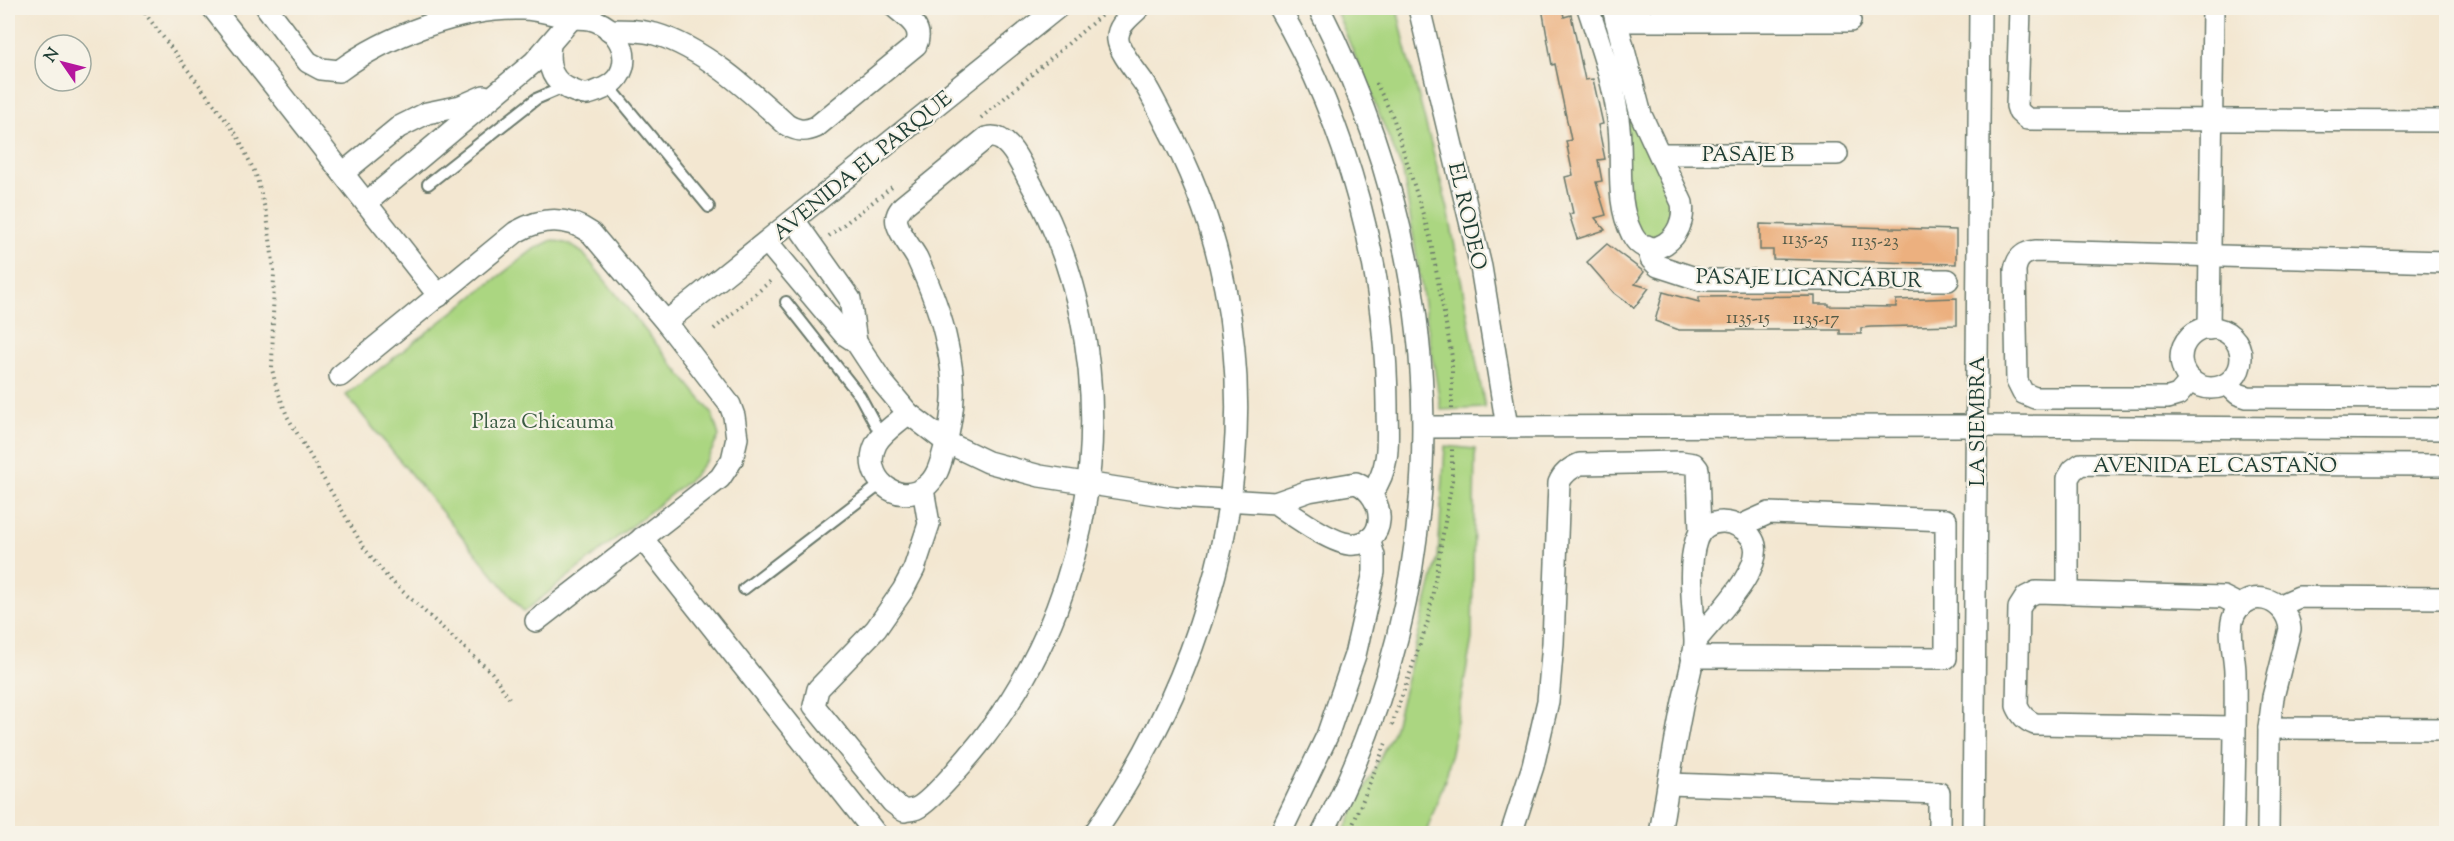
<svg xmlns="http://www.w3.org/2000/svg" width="2454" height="841" viewBox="0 0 2454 841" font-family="'Sorts Mill Goudy',serif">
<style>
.green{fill:#abd681;stroke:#658a5a;stroke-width:1.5}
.building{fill:#ecb07f}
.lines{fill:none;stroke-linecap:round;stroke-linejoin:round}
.service-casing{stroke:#69786b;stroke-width:14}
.minor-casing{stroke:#69786b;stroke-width:24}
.path{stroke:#69786b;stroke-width:4;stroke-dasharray:1.5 4.5;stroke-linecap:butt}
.service{stroke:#fff;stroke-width:10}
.minor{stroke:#fff;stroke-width:21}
.labels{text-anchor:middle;stroke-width:4.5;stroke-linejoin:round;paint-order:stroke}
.number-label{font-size:18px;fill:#525a47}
.street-label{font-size:21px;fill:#1f3d34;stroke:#f7f3e8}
.park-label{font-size:21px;fill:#3b5c43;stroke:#f7f3e8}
</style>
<rect width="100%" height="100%" fill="#f7f3e8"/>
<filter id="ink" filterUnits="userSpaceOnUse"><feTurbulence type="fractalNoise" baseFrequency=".0167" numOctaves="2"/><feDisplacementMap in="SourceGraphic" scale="12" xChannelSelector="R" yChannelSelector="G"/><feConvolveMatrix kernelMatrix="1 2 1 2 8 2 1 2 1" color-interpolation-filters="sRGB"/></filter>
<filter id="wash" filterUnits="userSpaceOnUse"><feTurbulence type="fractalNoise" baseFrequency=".008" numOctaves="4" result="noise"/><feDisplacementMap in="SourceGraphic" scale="24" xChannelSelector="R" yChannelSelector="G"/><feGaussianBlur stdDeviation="1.35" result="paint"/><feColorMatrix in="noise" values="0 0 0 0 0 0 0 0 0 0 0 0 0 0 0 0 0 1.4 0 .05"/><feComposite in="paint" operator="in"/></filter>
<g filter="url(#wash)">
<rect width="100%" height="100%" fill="#f3e7d1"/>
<g class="green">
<polygon points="1335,8 1397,8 1405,44 1448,209 1485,408 1441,410 1403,172"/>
<polygon points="1592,8 1608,8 1678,217 1659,242 1636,234"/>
<polygon points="552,240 569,244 583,253 712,413 719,436 708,458 694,476 524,612 346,395 534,249"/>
<polygon points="1445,446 1475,449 1472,639 1447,774 1426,833 1343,833 1394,730 1438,557"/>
</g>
<g id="blocks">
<g class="building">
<polygon points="1542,8 1562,8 1564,17 1571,15 1585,80 1593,79 1603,124 1598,125 1605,159 1598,160 1602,181 1596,182 1606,215 1595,218 1605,230 1577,239 1569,214 1573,213 1565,177 1573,175 1566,141 1571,140 1555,64 1552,65"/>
<polygon points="1760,224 1956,230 1956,264 1773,259 1773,250 1760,250"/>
<polygon points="1607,244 1644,272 1635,284 1649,288 1634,308 1614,293 1587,262"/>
<polygon points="1663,292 1699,302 1699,297 1815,296 1815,304 1829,304 1829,306 1896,307 1896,300 1957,298 1957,325 1871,327 1861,328 1861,334 1840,334 1840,330 1679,330 1655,321"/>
</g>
</g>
</g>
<g filter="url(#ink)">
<use href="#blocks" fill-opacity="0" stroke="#69786b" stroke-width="1.5"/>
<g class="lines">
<defs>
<g id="service">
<polyline points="609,86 709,207"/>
<polyline points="428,184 536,99 564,87"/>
<polyline points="786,302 860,396 882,437"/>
<polyline points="744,589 881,484"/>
</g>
<g id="minor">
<polyline points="213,8 439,296"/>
<path d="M267,8L308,62L321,69L339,71C386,36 462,7 522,9C539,9 554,15 571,18C582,19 591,17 602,24C630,40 633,78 600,90C596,91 591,94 587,94C583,95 577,92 574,91C551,83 547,66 550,44"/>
<path d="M1279,8C1348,126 1386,268 1387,405C1387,439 1392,464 1372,493"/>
<path d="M1319,8C1453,273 1461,567 1322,834"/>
<polyline points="1419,8 1481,267 1507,427"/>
<path d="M1588,8C1601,47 1615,85 1619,127C1623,162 1615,202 1632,234C1648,266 1688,238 1682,203L1641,115L1613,8"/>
<polyline points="2020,8 2017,106 2019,112 2027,119 2446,121"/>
<polyline points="1616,21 1850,21"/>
<path d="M609,30C625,30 640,30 655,34C704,48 751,92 787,125C797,131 805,132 816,127L916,45C924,28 908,18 896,8"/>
<polyline points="1660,154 1837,154"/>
<polyline points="343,173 399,127 427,113 461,106 484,96"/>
<polyline points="366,203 534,62 572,18 576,8"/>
<polyline points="794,220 850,299 856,342"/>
<path d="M767,242L844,334L856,342L883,383L908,413L946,442L988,462L1040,476L1175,497L1275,503L1309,491L1356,483C1388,497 1388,547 1349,544C1330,542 1292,515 1275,503"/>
<polyline points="1647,246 1651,259 1658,266 1701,280 1948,280"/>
<polyline points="666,322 1057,8"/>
<circle cx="2211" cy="358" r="30"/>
<polyline points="2209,329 2213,8"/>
<path d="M340,376L516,232C542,217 567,216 591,233L666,322L730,405L734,416L737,438L732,460L720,478L536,621"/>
<path d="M2191,380L2178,395L2168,398H2035L2023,393L2017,381L2015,270C2017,258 2024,252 2036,251L2446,262"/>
<polyline points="2227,384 2238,394 2247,397 2446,398"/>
<path d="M908,413C899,422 882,432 876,444C860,476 897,508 925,487C938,478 941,461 945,447C955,408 956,384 947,344C941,314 930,286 917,258C911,247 900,235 897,223C895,216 899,211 903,206L986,138C1007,131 1020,163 1028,178C1129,355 1107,580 983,739C971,754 932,801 917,808C913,810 908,810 904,811L892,802L814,706L818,689L876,629L903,590L914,569L929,524L923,489"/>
<polyline points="1424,427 1977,426 2446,429"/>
<polyline points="642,538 876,834"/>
<polyline points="2068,593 2068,478 2073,470 2081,464 2446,465"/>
<polyline points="2279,606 2299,597 2446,598"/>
<polyline points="1692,657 1946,658 1946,520 1769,513 1740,526"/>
<path d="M2234,727L2035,724C2025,720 2021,715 2017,706L2019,608L2026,597L2036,592L2223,597L2241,606"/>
<polyline points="2269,728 2446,729"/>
<polyline points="1669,784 1939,793 1939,834"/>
<path d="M1094,834C1204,675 1263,481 1225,288C1214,231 1193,174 1165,122C1159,110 1153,98 1146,86C1139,75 1119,52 1118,40C1116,26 1131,16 1139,8"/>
<polyline points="1280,834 1327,736 1355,655 1374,572 1374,556 1369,539"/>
<path d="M1511,834L1533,766L1548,701L1553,643L1559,483C1563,473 1570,468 1580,464L1681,462L1694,464L1698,469L1700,532"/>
<path d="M1660,834C1667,793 1673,752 1681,712C1684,692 1695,660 1695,641C1694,613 1687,567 1696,541C1705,514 1741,518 1753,540C1768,567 1711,620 1695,642"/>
<polyline points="1973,834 1980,8"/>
<path d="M2233,834C2234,780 2236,726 2235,673C2235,658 2228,632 2233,618C2244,586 2287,596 2290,629L2273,697L2269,728L2268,834"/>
</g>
</defs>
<use href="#service" class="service-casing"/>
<use href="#minor" class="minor-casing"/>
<g class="path">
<polyline points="141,8 237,135 256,175 267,216 274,270 272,369 276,386 287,416 364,548 388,578 492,673 509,698"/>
<polyline points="1376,83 1393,117 1430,237 1452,357 1452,409"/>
<polyline points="981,118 1105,12"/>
<polyline points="829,236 892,187"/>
<polyline points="714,329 773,279"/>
<polyline points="1392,725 1428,621 1452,481 1452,446"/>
<polyline points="1349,834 1386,743"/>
</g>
<use href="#service" class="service"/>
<use href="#minor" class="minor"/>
</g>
</g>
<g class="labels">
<g class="number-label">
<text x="1805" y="244">1135-25</text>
<text x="1875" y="246">1135-23</text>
<text x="1748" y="323">1135-15</text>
<text x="1816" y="324">1135-17</text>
</g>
<g class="street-label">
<text x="1748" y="161">PASAJE B</text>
<text transform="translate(862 165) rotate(-39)" y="7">AVENIDA EL PARQUE</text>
<text transform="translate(1468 216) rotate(77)" y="7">EL RODEO</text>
<text transform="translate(1809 278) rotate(1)" y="7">PASAJE LICANCÁBUR</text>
<text transform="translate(1977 421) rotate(-90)" y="7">LA SIEMBRA</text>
<text x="2215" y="472">AVENIDA EL CASTAÑO</text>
</g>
<g class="park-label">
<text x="543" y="428">Plaza Chicauma</text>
</g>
</g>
<rect width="2454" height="841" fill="none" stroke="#f7f3e8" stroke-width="30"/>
<g transform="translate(63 63) rotate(305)"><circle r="28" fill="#f7f3e8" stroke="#a1aaa0" stroke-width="1.5"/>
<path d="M0-4.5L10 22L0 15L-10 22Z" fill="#b5179e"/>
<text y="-9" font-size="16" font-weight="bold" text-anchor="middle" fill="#1f3d34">N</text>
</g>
</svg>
